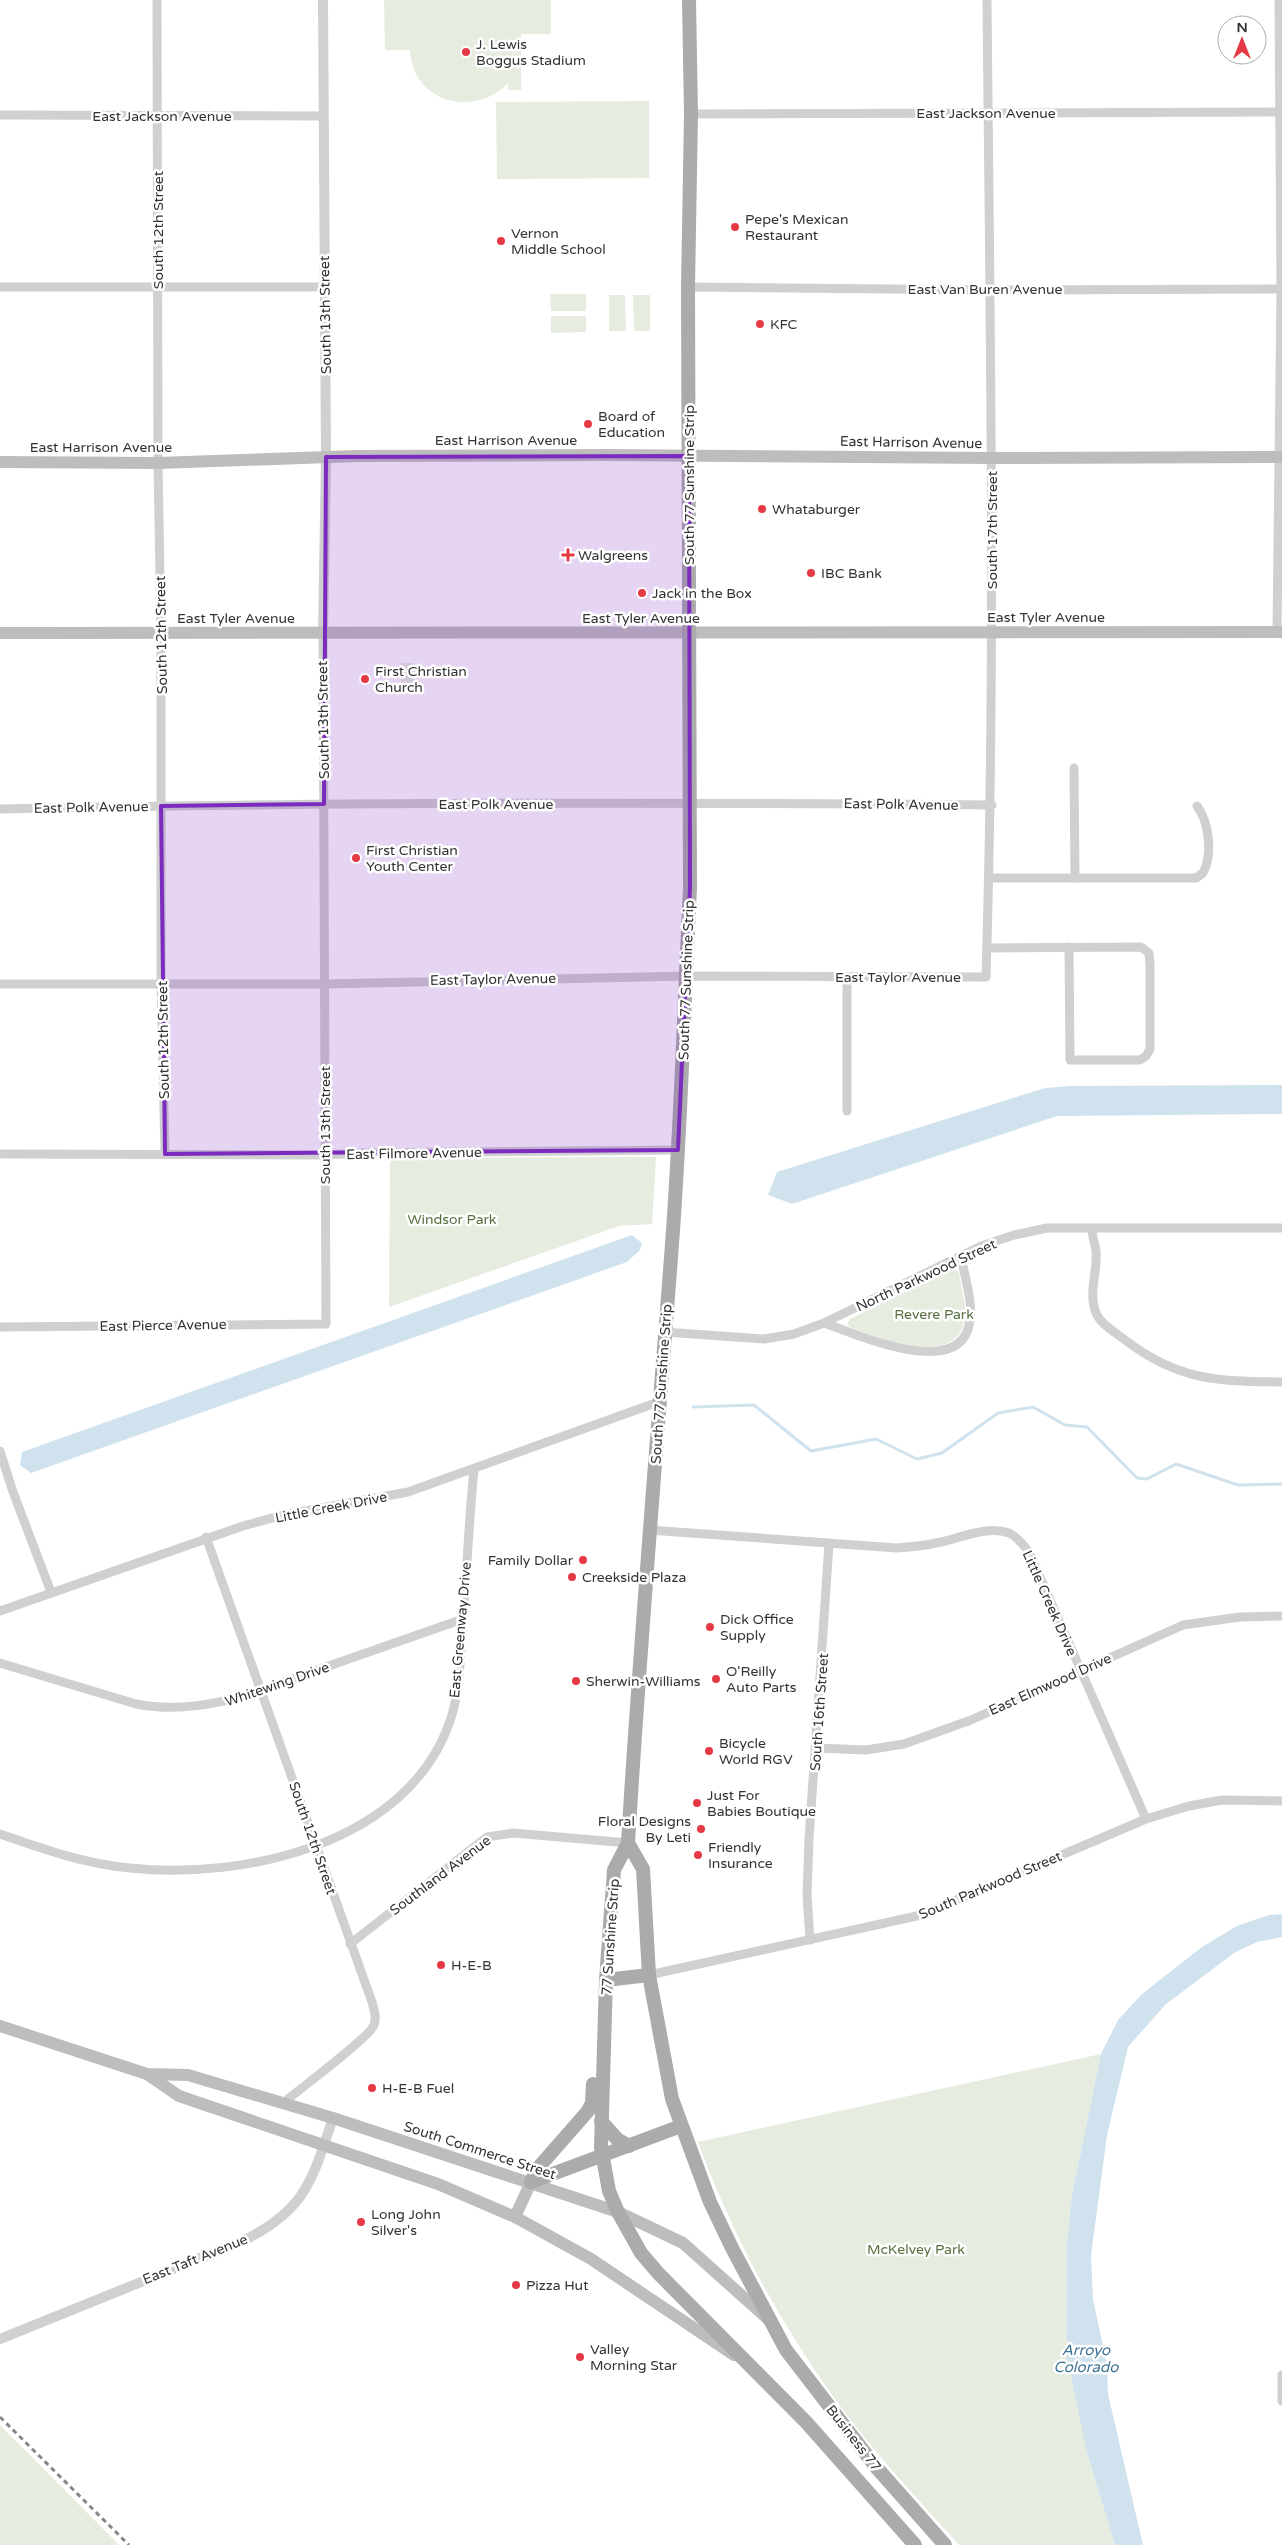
<svg xmlns="http://www.w3.org/2000/svg" width="1282" height="2545" viewBox="0 0 1282 2545" font-family="'Varela Round',sans-serif">
<style>
.green{fill:#e6ecdf}
.water{fill:#cfe2ee}
.lines{fill:none;stroke-linecap:round;stroke-linejoin:round}
.stream{stroke:#cfe2ee;stroke-width:3}
.minor{stroke:#d0d0d0;stroke-width:9}
.tertiary{stroke:#d0d0d0;stroke-width:10}
.secondary{stroke:#bdbdbd;stroke-width:12}
.primary{stroke:#ababab;stroke-width:14}
.rail{stroke:#888;stroke-width:3;stroke-dasharray:5 4;stroke-linecap:butt}
.marked{fill:#7b2cbf;fill-opacity:0.2;stroke:#7b2cbf;stroke-width:4;stroke-linejoin:round}
.poi-dot{fill:#e63946;stroke:#fff;stroke-width:2}
.labels{text-anchor:middle;stroke-width:5;stroke-linejoin:round;paint-order:stroke}
.poi-label{font-size:14px;fill:#333;stroke:#fff;text-anchor:start}
.street-label{font-size:14px;fill:#333;stroke:#fff}
.park-label{font-size:14px;fill:#56703f;stroke:#fff}
.water-label{font-size:15px;font-style:italic;fill:#3f7597;stroke:#fff}
</style>
<rect width="100%" height="100%" fill="#fff"/>
<g class="green">
<path d="M384,0H551V34H521V90H508V83C474,119 412,102 410,50H385Z"/>
<polygon points="649,101 649,178 497,179 496,102"/>
<polygon points="550,294 586,294 586,311 551,311"/>
<polygon points="609,295 625,295 626,331 609,331"/>
<polygon points="633,295 650,295 650,331 634,331"/>
<polygon points="551,316 586,316 586,332 551,333"/>
<polygon points="401,663 414,663 415,686 401,686"/>
<polygon points="656,1157 652,1224 619,1226 389,1307 390,1158"/>
<path d="M950,1269H955L959,1273C961,1289 968,1308 964,1323C952,1368 878,1337 852,1328L847,1324L850,1319Z"/>
<path d="M1101,2054L1072,2195L1067,2244V2322L1087,2453L1115,2545H959C919,2500 876,2455 840,2406C781,2325 733,2237 698,2142Z"/>
<polygon points="0,2425 119,2545 0,2545"/>
</g>
<g class="water">
<polygon points="1282,1085 1282,1114 1057,1116 792,1204 768,1195 777,1172 1045,1088 1071,1086"/>
<polygon points="632,1235 642,1243 640,1250 627,1262 31,1473 20,1465 22,1452"/>
<polygon points="1282,1914 1282,1937 1257,1942 1234,1953 1166,2004 1128,2047 1107,2135 1091,2255 1093,2299 1107,2365 1108,2394 1143,2545 1115,2545 1087,2453 1067,2357 1067,2244 1072,2195 1101,2054 1118,2020 1142,1994 1202,1947 1237,1926 1269,1915"/>
</g>
<g class="lines">
<polyline class="stream" points="693,1407 754,1405 811,1451 876,1439 917,1459 942,1453 998,1413 1033,1407 1065,1425 1087,1427 1137,1478 1147,1479 1176,1464 1238,1485 1282,1484"/>
<g class="minor">
<polyline points="157,0 158,463 161,634 161,984 165,1154"/>
<polyline points="691,114 1282,112"/>
<polyline points="0,115 323,116"/>
<polyline points="0,287 324,287"/>
<polyline points="688,287 990,290 1282,289"/>
<polyline points="1277,632 1281,289 1279,0"/>
<polyline points="1074,768 1075,878"/>
<path d="M0,809C330,802 661,802 992,805"/>
<path d="M989,878H1196L1203,873C1213,854 1209,822 1197,806"/>
<polyline points="987,948 1141,947 1149,953 1150,965 1150,1049 1146,1056 1140,1060 1070,1060 1069,947"/>
<path d="M0,984H325L687,976L986,977C996,651 990,326 987,0"/>
<polyline points="847,1111 847,977"/>
<polyline points="0,1154 325,1155 361,1153 678,1150"/>
<path d="M1092,1229C1092,1237 1095,1243 1096,1251C1098,1272 1087,1295 1097,1315C1102,1325 1116,1333 1125,1340C1179,1381 1217,1381 1282,1382"/>
<path d="M824,1323C856,1334 963,1383 970,1320C973,1300 964,1276 961,1256"/>
<polyline points="0,1327 326,1324 323,633"/>
<polyline points="664,1332 764,1339 794,1334 824,1323 981,1246 1014,1235 1047,1228 1282,1228"/>
<polyline points="0,1451 13,1492 51,1592"/>
<path d="M649,1530L897,1548C910,1547 923,1546 936,1543C959,1539 986,1525 1009,1533C1018,1537 1023,1545 1029,1552L1146,1819"/>
<path d="M206,1537L372,2002C374,2010 377,2017 374,2025C369,2038 298,2090 282,2104"/>
<polyline points="0,1611 243,1526 283,1515 408,1492 661,1401"/>
<path d="M0,1663L136,1704C203,1717 261,1690 323,1668C370,1652 416,1635 463,1619"/>
<polyline points="817,1748 866,1750 904,1744 971,1720 1183,1625 1240,1617 1282,1616"/>
<path d="M0,1834C43,1849 85,1864 130,1868C244,1880 408,1844 450,1721C461,1689 460,1652 463,1619C467,1569 469,1519 474,1469"/>
<polyline points="810,1940 807,1895 809,1839 829,1544"/>
<polyline points="350,1944 487,1837 513,1833 628,1843"/>
<polyline points="649,1975 921,1915 1146,1819 1189,1806 1222,1800 1282,1801"/>
<polyline points="1282,2375 1282,2401"/>
</g>
<g class="tertiary">
<polyline points="323,633 326,457 323,0"/>
<path d="M0,2339L245,2240C307,2208 312,2180 333,2118"/>
</g>
<g class="secondary">
<polyline points="0,462 158,463 357,456 605,455 992,458 1282,457"/>
<polyline points="0,633 1282,632"/>
<polyline points="0,2026 147,2074 188,2075 333,2118 618,2212 683,2243 769,2320"/>
<polyline points="147,2074 179,2096 438,2184 515,2217 591,2259 734,2355"/>
<polyline points="515,2217 531,2182"/>
</g>
<g class="primary">
<path d="M689,0L691,114L688,287L690,888C684,1006 681,1125 672,1244C657,1443 640,1643 628,1843L614,1870L606,1980L601,2147L609,2191L618,2212L641,2253L658,2273L806,2422L915,2545"/>
<polyline points="628,1843 643,1869 649,1975 672,2099 710,2202 732,2248 786,2350 876,2467 945,2545"/>
<polyline points="606,1980 649,1975"/>
<polyline points="601,2121 617,2139 629,2146"/>
<polyline points="531,2182 538,2168 588,2111 592,2103 593,2084"/>
<polyline points="531,2182 681,2126"/>
</g>
<polyline class="rail" points="0,2417 129,2545"/>
</g>
<path class="marked" d="M689,456L690,888L678,1150L165,1154L161,806L324,804L326,457Z"/>
<g class="poi-dot">
<circle cx="466" cy="52" r="5"/>
<circle cx="735" cy="227" r="5"/>
<circle cx="501" cy="241" r="5"/>
<circle cx="760" cy="324" r="5"/>
<circle cx="588" cy="424" r="5"/>
<circle cx="762" cy="509" r="5"/>
<path d="M565.5 547.5h5v5h5v5h-5v5h-5v-5h-5v-5h5z"/>
<circle cx="811" cy="573" r="5"/>
<circle cx="642" cy="593" r="5"/>
<circle cx="365" cy="679" r="5"/>
<circle cx="356" cy="858" r="5"/>
<circle cx="583" cy="1560" r="5"/>
<circle cx="572" cy="1577" r="5"/>
<circle cx="710" cy="1627" r="5"/>
<circle cx="716" cy="1679" r="5"/>
<circle cx="576" cy="1681" r="5"/>
<circle cx="709" cy="1751" r="5"/>
<circle cx="697" cy="1803" r="5"/>
<circle cx="701" cy="1829" r="5"/>
<circle cx="698" cy="1855" r="5"/>
<circle cx="441" cy="1965" r="5"/>
<circle cx="372" cy="2088" r="5"/>
<circle cx="361" cy="2222" r="5"/>
<circle cx="516" cy="2285" r="5"/>
<circle cx="580" cy="2357" r="5"/>
</g>
<g class="labels">
<g class="poi-label">
<text x="476" y="49">J. Lewis<tspan x="476" dy="16">Boggus Stadium</tspan></text>
<text x="745" y="224">Pepe's Mexican<tspan x="745" dy="16">Restaurant</tspan></text>
<text x="511" y="238">Vernon<tspan x="511" dy="16">Middle School</tspan></text>
<text x="770" y="329">KFC</text>
<text x="598" y="421">Board of<tspan x="598" dy="16">Education</tspan></text>
<text x="772" y="514">Whataburger</text>
<text x="578" y="560">Walgreens</text>
<text x="821" y="578">IBC Bank</text>
<text x="652" y="598">Jack in the Box</text>
<text x="375" y="676">First Christian<tspan x="375" dy="16">Church</tspan></text>
<text x="366" y="855">First Christian<tspan x="366" dy="16">Youth Center</tspan></text>
<text x="573" y="1565" text-anchor="end">Family Dollar</text>
<text x="582" y="1582">Creekside Plaza</text>
<text x="720" y="1624">Dick Office<tspan x="720" dy="16">Supply</tspan></text>
<text x="726" y="1676">O'Reilly<tspan x="726" dy="16">Auto Parts</tspan></text>
<text x="586" y="1686">Sherwin-Williams</text>
<text x="719" y="1748">Bicycle<tspan x="719" dy="16">World RGV</tspan></text>
<text x="707" y="1800">Just For<tspan x="707" dy="16">Babies Boutique</tspan></text>
<text x="691" y="1826" text-anchor="end">Floral Designs<tspan x="691" dy="16">By Leti</tspan></text>
<text x="708" y="1852">Friendly<tspan x="708" dy="16">Insurance</tspan></text>
<text x="451" y="1970">H-E-B</text>
<text x="382" y="2093">H-E-B Fuel</text>
<text x="371" y="2219">Long John<tspan x="371" dy="16">Silver's</tspan></text>
<text x="526" y="2290">Pizza Hut</text>
<text x="590" y="2354">Valley<tspan x="590" dy="16">Morning Star</tspan></text>
</g>
<g class="street-label">
<text x="986" y="118">East Jackson Avenue</text>
<text x="162" y="121">East Jackson Avenue</text>
<text transform="translate(158 230) rotate(-90)" y="5">South 12th Street</text>
<text x="985" y="294">East Van Buren Avenue</text>
<text transform="translate(325 315) rotate(-91)" y="5">South 13th Street</text>
<text x="506" y="445">East Harrison Avenue</text>
<text transform="translate(911 442) rotate(1)" y="5">East Harrison Avenue</text>
<text x="101" y="452">East Harrison Avenue</text>
<text transform="translate(689 485) rotate(-90)" y="5">South 77 Sunshine Strip</text>
<text transform="translate(992 530) rotate(-90)" y="5">South 17th Street</text>
<text x="1046" y="622">East Tyler Avenue</text>
<text x="236" y="623">East Tyler Avenue</text>
<text x="641" y="623">East Tyler Avenue</text>
<text transform="translate(161 635) rotate(-91)" y="5">South 12th Street</text>
<text transform="translate(323 720) rotate(-91)" y="5">South 13th Street</text>
<text x="496" y="809">East Polk Avenue</text>
<text transform="translate(901 804) rotate(1)" y="5">East Polk Avenue</text>
<text transform="translate(91 807) rotate(-1)" y="5">East Polk Avenue</text>
<text x="898" y="982">East Taylor Avenue</text>
<text transform="translate(493 979) rotate(-1)" y="5">East Taylor Avenue</text>
<text transform="translate(686 980) rotate(-88)" y="5">South 77 Sunshine Strip</text>
<text transform="translate(163 1040) rotate(-91)" y="5">South 12th Street</text>
<text transform="translate(325 1125) rotate(-90)" y="5">South 13th Street</text>
<text transform="translate(414 1153) rotate(-1)" y="5">East Filmore Avenue</text>
<text transform="translate(926 1275) rotate(-25)" y="5">North Parkwood Street</text>
<text transform="translate(163 1325) rotate(-1)" y="5">East Pierce Avenue</text>
<text transform="translate(661 1384) rotate(-86)" y="5">South 77 Sunshine Strip</text>
<text transform="translate(331 1507) rotate(-11)" y="5">Little Creek Drive</text>
<text transform="translate(1050 1603) rotate(66)" y="5">Little Creek Drive</text>
<text transform="translate(460 1630) rotate(-85)" y="5">East Greenway Drive</text>
<text transform="translate(277 1684) rotate(-19)" y="5">Whitewing Drive</text>
<text transform="translate(1050 1684) rotate(-24)" y="5">East Elmwood Drive</text>
<text transform="translate(819 1712) rotate(-86)" y="5">South 16th Street</text>
<text transform="translate(313 1838) rotate(71)" y="5">South 12th Street</text>
<text transform="translate(440 1875) rotate(-37)" y="5">Southland Avenue</text>
<text transform="translate(990 1885) rotate(-23)" y="5">South Parkwood Street</text>
<text transform="translate(610 1937) rotate(-86)" y="5">77 Sunshine Strip</text>
<text transform="translate(480 2150) rotate(18)" y="5">South Commerce Street</text>
<text transform="translate(195 2259) rotate(-22)" y="5">East Taft Avenue</text>
<text transform="translate(854 2438) rotate(52)" y="5">Business 77</text>
</g>
<g class="park-label">
<text x="452" y="1224">Windsor Park</text>
<text x="934" y="1319">Revere Park</text>
<text x="916" y="2254">McKelvey Park</text>
</g>
<g class="water-label">
<text x="1086" y="2355">Arroyo<tspan x="1086" dy="17">Colorado</tspan></text>
</g>
</g>
<g transform="translate(1242 40)"><circle r="24" fill="#ffffff" stroke="#adadad"/>
<path d="M0-4L9 19L0 12L-9 19Z" fill="#e63946"/>
<text y="-8" font-size="14" font-weight="bold" text-anchor="middle" fill="#333333">N</text>
</g>
</svg>
